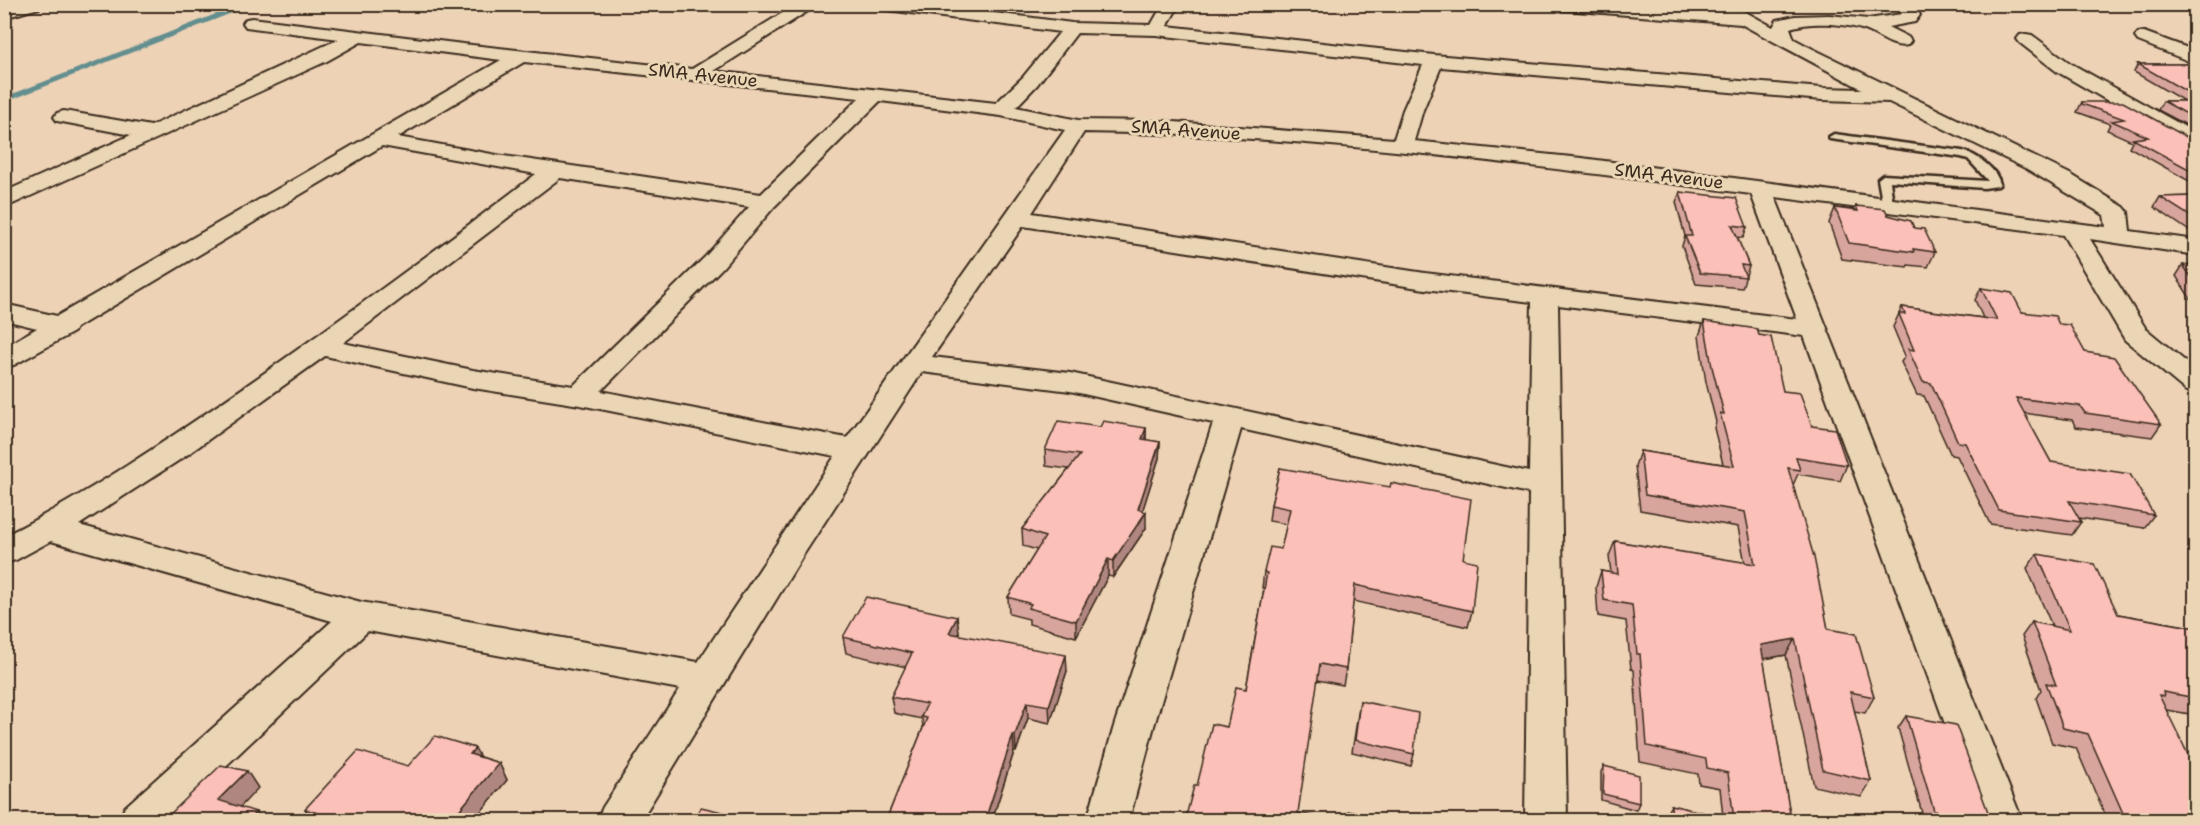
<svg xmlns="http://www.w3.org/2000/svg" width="2200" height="825" viewBox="0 0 2200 825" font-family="'Shantell Sans',sans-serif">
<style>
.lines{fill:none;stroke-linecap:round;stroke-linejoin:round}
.stream{stroke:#648e8f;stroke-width:5}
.lane-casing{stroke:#3b2a1e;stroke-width:5}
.street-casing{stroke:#3b2a1e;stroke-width:4}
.lane{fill:#ead6b4;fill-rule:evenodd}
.street{fill:#ead6b4;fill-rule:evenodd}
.wall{fill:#d8a59d;stroke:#3b2a1e;stroke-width:1.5}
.shaded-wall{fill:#b08680;stroke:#3b2a1e;stroke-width:1.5}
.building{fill:#fbc0b7;stroke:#3b2a1e;stroke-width:1.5}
.labels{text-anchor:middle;stroke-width:6;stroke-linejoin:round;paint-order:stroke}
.far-street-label{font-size:18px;fill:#3b2a1e;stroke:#ead6b4}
</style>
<rect width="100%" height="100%" fill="#edd2b5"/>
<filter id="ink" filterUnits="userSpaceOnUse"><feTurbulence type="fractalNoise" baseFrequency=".0167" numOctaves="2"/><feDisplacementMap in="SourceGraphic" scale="12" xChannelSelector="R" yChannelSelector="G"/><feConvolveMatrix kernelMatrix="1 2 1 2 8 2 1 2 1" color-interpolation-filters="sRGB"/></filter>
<g filter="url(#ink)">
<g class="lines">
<polyline class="stream" points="4,100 248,4"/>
<defs>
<path id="lane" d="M1834,134L1962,151C1976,154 1997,169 2000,184L1998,186L1984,188L1890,181L1893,205L1891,207H1883L1878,179L1883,175L1988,181L1968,159L1961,157L1830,139L1829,137Z"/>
<g id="street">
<polygon points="14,4 41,4 39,8 4,18 4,7"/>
<path d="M797,4H819L714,71L996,103L1023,77L1060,32L879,9L871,4H925L1072,23L1151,25L1163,4H1180L1167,26L1434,55L1822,88L1862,89L1741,24L1552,9L1544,4H1623L1720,12L1710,4H1731L1773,27L1777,20L1795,16L1829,15L1868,19L1902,14L1897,8L1900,4H1912L1920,15L1915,22L1888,27L1908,37L1911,41L1908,45C1893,49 1879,35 1865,30C1844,23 1810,21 1790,28L1794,39L1811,48L2070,174L2124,207L2128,212L2130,231L2196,240V255L2090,239L2146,329L2196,370V394L2186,391L2125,340L2063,235L1775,197L2022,820H1980L1804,336L1558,305L1567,820H1525L1529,493L1241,429L1154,726L1129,820H1087L1114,726L1213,423L1070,391L922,372L804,554L641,820H597L603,807L680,689L368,631L169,820H119L125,807L332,621L51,541L16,560L4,563V536C88,494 166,441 243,388C342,319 440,247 536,174L382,146L76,328L74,332L14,365L4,367V347L37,328L4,320V304L57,316L501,60L361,42L327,61L4,208V192L131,135L57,121L54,117L57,113L64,111L151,126L339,39L246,27L243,23L246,19L252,18L463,44L692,69ZM1077,33L1156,35L1423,65L1403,110L1394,139L1161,121L1078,120L1016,107L1037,85ZM524,62L859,98L761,194L497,155L398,137ZM1441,67L1822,100L1889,102L2027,169L2104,215L2106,227L1582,158L1414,141L1423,110ZM880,101L1001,116L1065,130L847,438L601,391L723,267L774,207ZM1084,132C1306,135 1532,165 1751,194L1797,319L1425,273L1032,213ZM560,178L749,207L705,257L573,386L473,370L343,343ZM1023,226L1425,289L1532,302L1529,472L1070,373L932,357ZM325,356L473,388L580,405L835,456L698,662L361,602L79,525L184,457Z"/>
<polygon points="2144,32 2196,51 2196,64 2138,41 2135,37 2138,33"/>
<polygon points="2026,34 2032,35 2070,63 2196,133 2196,148 2188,147 2056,71 2020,43 2017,39 2020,35"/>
</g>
</defs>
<use href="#lane" class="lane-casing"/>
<use href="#street" class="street-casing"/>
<use href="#lane" class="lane"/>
<use href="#street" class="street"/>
</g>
<g class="wall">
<polygon points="2138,64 2196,64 2196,130 2158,110 2163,101 2184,101 2134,72"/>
<polygon points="2082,102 2196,141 2196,185 2129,147 2132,141 2107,130 2110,124 2077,112"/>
<polygon points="1680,192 1747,227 1743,238 1737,237 1749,266 1742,288 1696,284 1682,246 1685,236 1676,202"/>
<polygon points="2196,196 2196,231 2188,230 2154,207 2160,197"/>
<polygon points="1856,206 1888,215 1914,228 1935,252 1928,267 1908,265 1907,267 1842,259 1829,223 1835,208 1854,210"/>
<polygon points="2191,261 2196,262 2196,302 2192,301 2176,276 2183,265 2188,266"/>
<polygon points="1981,288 2022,312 2059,324 2085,352 2161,424 2152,437 2076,427 2072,420 2024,413 2051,462 2154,515 2144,528 2079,518 2081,522 2072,535 1990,524 1957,456 1951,455 1924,396 1917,395 1901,362 1905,356 1893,327 1902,307 1983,318 1975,300"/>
<polygon points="1704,321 1759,335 1783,391 1812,426 1847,465 1840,481 1798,474 1793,485 1828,629 1874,697 1865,713 1854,711 1871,781 1861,797 1814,786 1786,655 1763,659 1790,814 1822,820 1663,820 1671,805 1723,817 1720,788 1699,784 1698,774 1640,762 1634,670 1631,669 1626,621 1598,616 1596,587 1601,571 1611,573 1609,556 1615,541 1745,563 1738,527 1640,510 1635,466 1640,451 1723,464 1714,428 1716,422 1706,382 1699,336"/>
<polygon points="1100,427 1146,428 1146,440 1160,442 1159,458 1142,511 1146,528 1113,577 1108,576 1076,637 1029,624 1029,619 1009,614 1008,597 1037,550 1023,546 1022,529 1069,469 1046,466 1045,450"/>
<polygon points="1280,468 1463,559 1472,611 1468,627 1353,601 1346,669 1343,685 1318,680 1197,786 1227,727 1246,689 1264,588 1262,588 1264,572 1281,549 1287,524 1269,521 1271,505"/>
<polygon points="2037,554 2118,614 2196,628 2196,715 2166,710 2196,820 2107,820 2076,748 2052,743 2036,698 2041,690 2022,636 2032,622 2052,626 2027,568"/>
<polygon points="957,617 959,633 958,635 1067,671 1050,723 1028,718 1016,752 1014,752 992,820 887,820 887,818 923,728 922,719 894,713 891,697 906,667 846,653 843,637"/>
<polygon points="1360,701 1414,754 1411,766 1352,752"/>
<polygon points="1906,716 1991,820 1924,820 1898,728"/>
<polygon points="480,757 499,763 507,780 474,820 312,820 305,809 408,766"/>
<polygon points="1604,766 1639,803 1636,810 1601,800 1601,772"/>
</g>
<g class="shaded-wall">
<polygon points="1146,428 1146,443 1142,439"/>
<polygon points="1160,442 1159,458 1138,525 1146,512 1146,528 1113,577 1113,561 1138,509"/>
<polygon points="1108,559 1108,576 1076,637 1076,621"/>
<polygon points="957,617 959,633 951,650 949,633"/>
<polygon points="1795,639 1786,655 1753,661 1761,645"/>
<polygon points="1066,655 1067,671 1050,723 1049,706"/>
<polygon points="1027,702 1028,718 1016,752 1015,735"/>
<polygon points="1013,735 1014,752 992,820 985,820"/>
<polygon points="475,748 484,764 470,754"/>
<polygon points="499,763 507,780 474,820 451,820"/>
<polygon points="247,771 258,788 231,817 218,800"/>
<polygon points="256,812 263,820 248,820"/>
</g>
<g class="building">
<polygon points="2138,64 2196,64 2196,97"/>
<polygon points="2163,101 2196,101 2196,119"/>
<polygon points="2082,102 2123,102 2192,140 2196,141 2196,173 2133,139 2148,137 2112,121 2124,119 2082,104"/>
<polygon points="1680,192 1736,198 1747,227 1732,225 1749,266 1741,265 1746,277 1700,273 1685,236 1692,236"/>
<polygon points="2196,196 2196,220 2160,197"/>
<polygon points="1856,206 1885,209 1888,215 1911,221 1914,228 1924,229 1935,252 1913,249 1914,252 1849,243 1835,208 1858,211"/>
<polygon points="2191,261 2196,262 2196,284 2183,265 2194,267"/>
<polygon points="1981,288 2012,293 2022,312 2055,316 2059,324 2070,325 2085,352 2114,357 2161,424 2085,413 2080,406 2016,398 2051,462 2130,474 2154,515 2069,501 2081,522 1999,510 1965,443 1958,442 1931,383 1923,382 1908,349 1914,350 1899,314 1905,314 1902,307 1997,320"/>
<polygon points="1704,321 1757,329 1759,335 1771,337 1783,391 1800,393 1812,426 1835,429 1847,465 1796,457 1800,470 1788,468 1814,557 1828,629 1856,634 1874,697 1850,692 1871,781 1823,770 1795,639 1761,645 1790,814 1822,820 1672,820 1671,805 1734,820 1728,773 1707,768 1706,759 1647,746 1640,654 1637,654 1632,605 1604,600 1601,571 1618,574 1615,541 1755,564 1745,512 1645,495 1640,451 1734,466 1720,413 1724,414 1712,367"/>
<polygon points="1058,421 1100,427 1103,421 1146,428 1142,439 1160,442 1138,509 1146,512 1113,561 1108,559 1076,621 1028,608 1031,604 1008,597 1045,537 1022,529 1080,455 1045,450"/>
<polygon points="1280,468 1390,487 1391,483 1471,499 1463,559 1477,562 1472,611 1355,585 1346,669 1320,664 1298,813 1331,820 1185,820 1194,786 1197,786 1212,724 1227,727 1236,687 1246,689 1267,573 1264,572 1270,547 1281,549 1290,509 1271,505"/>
<polygon points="2037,554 2094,564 2118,614 2196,628 2196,698 2163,692 2164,696 2159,695 2196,771 2196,820 2126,820 2088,734 2063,728 2046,683 2056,685 2032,622 2070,630"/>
<polygon points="866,597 957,617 949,633 1066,655 1049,706 1027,702 1015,735 1013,735 985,820 899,820 887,818 927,718 921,717 927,704 891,697 912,653 843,637"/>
<polygon points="1360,701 1418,713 1414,754 1355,740"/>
<polygon points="1906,716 1956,725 1991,820 1978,820 1934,811"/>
<polygon points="435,736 475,748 470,754 499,763 451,820 323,820 327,816 305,809 358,751 408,766"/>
<polygon points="221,765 247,771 218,800 256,812 248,820 164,820"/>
<polygon points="1604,766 1639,775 1639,803 1603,794"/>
<polygon points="701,807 756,820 693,820"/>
<polygon points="1348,811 1389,820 1347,820"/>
</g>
</g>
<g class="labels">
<g class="far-street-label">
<text transform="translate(703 75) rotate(6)" y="6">SMA Avenue</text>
<text transform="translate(1186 130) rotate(4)" y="6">SMA Avenue</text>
<text transform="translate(1669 176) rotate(7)" y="6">SMA Avenue</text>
</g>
</g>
<rect width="2200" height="825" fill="none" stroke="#ead6b4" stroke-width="24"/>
<rect x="12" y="12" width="2176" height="801" fill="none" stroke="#3b2a1e" stroke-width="2" filter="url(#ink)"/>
</svg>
